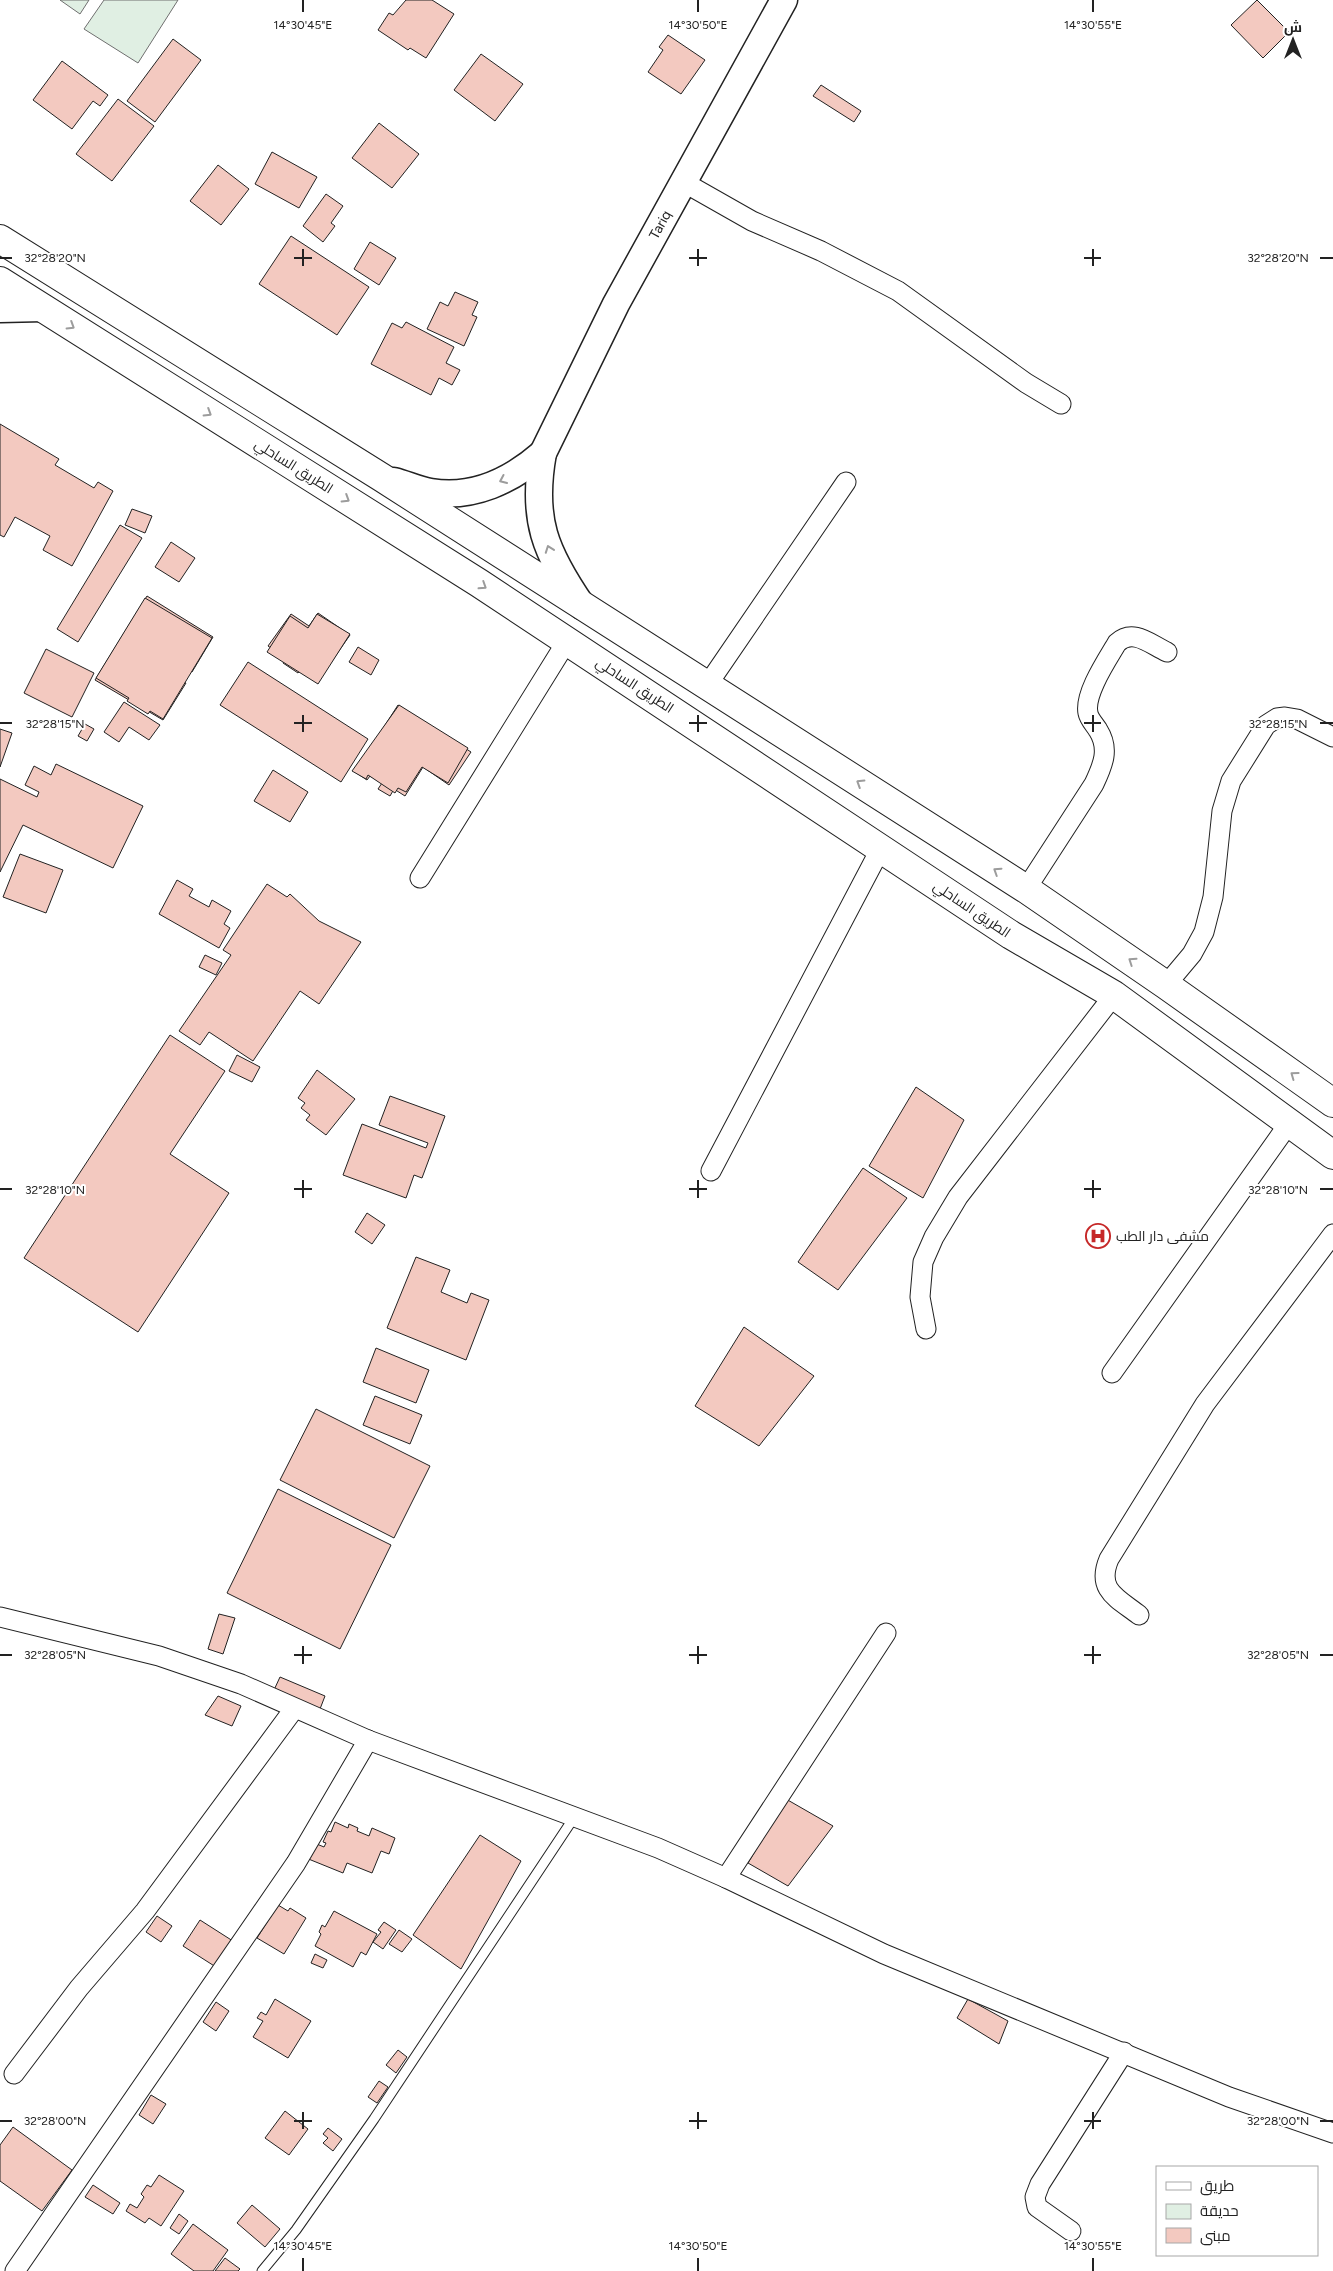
<svg xmlns="http://www.w3.org/2000/svg" width="1333" height="2271" viewBox="0 0 1333 2271" font-family="Figtree,Cairo,sans-serif">
<style>
.green{fill:#e0efe3;stroke:#6f6f6f}
.building{fill:#f3c9c0;stroke:#222}
.lines{fill:none;stroke-linecap:round;stroke-linejoin:round}
.lane-casing{stroke:#222;stroke-width:11}
.street-casing{stroke:#222;stroke-width:21}
.secondary-casing{stroke:#222;stroke-width:29}
.highway-casing{stroke:#222;stroke-width:30}
.lane{stroke:#fff;stroke-width:9}
.street{stroke:#fff;stroke-width:19}
.secondary{stroke:#fff;stroke-width:26}
.highway{stroke:#fff;stroke-width:28}
.oneway{stroke:#9c9c9c}
.ticks{fill:none;stroke:#222;stroke-width:2}
.labels{text-anchor:middle;stroke-width:4;stroke-linejoin:round;paint-order:stroke}
.street-label{font-size:14px;fill:#222;stroke:#fff}
.poi-label{font-size:14px;fill:#222;stroke:#fff;text-anchor:start}
.ticks-label{font-size:12px;text-anchor:middle;fill:#222;stroke:#fff;stroke-width:4;stroke-linejoin:round;paint-order:stroke}
</style>
<rect width="100%" height="100%" fill="#fff"/>
<g class="green">
<polygon points="60,0 89,0 80,14"/>
<polygon points="104,0 178,0 138,63 84,29"/>
</g>
<g class="building">
<polygon points="406,0 432,0 454,14 426,58 410,48 408,50 378,30 389,13 393,15"/>
<polygon points="1257,0 1289,32 1263,58 1231,25"/>
<polygon points="668,35 705,60 681,94 648,72 663,50 659,47"/>
<polygon points="173,39 201,60 155,122 127,101"/>
<polygon points="481,54 523,84 495,121 454,90"/>
<polygon points="62,61 108,95 100,106 93,101 72,129 33,100"/>
<polygon points="821,85 861,111 854,122 813,96"/>
<polygon points="118,99 154,126 112,181 76,154"/>
<polygon points="379,123 419,154 392,188 352,158"/>
<polygon points="272,152 317,177 299,208 255,184"/>
<polygon points="218,165 249,189 221,225 190,201"/>
<polygon points="326,194 343,206 331,223 335,226 323,242 303,226"/>
<polygon points="291,236 369,287 337,335 259,284"/>
<polygon points="370,242 396,258 379,285 354,269"/>
<polygon points="455,292 478,302 472,315 477,317 464,346 427,329 440,302 448,306"/>
<polygon points="406,322 454,347 446,363 460,370 452,385 439,378 431,395 371,364 392,323 402,328"/>
<polygon points="0,424 59,459 55,465 94,488 98,482 113,491 72,566 43,550 50,536 15,517 4,537 0,535"/>
<polygon points="132,509 152,516 145,533 125,525"/>
<polygon points="120,525 142,538 78,642 57,629"/>
<polygon points="171,542 195,558 179,582 155,567"/>
<polygon points="147,596 213,637 192,672 162,654 155,664 186,683 163,720 95,680"/>
<polygon points="145,598 212,638 163,719 150,711 148,714 127,701 129,698 96,678"/>
<polygon points="318,613 350,635 318,681 301,669 298,673 283,663 286,658 268,646 291,614 309,626"/>
<polygon points="317,614 350,634 318,684 267,652 290,616 308,628"/>
<polygon points="358,647 379,660 371,675 349,662"/>
<polygon points="46,649 94,673 72,717 24,693"/>
<polygon points="248,662 368,739 341,782 220,705"/>
<polygon points="124,702 160,725 149,740 129,727 119,742 104,732"/>
<polygon points="398,705 471,752 449,785 423,767 405,796 394,789 390,796 378,789 382,783 370,776 367,780 355,772"/>
<polygon points="399,705 468,748 448,783 422,767 406,792 398,788 395,793 368,775 366,779 352,771"/>
<polygon points="85,724 94,729 87,741 78,736"/>
<polygon points="0,729 12,733 0,767"/>
<polygon points="56,764 143,806 113,868 23,825 0,872 0,779 37,797 39,792 25,785 34,766 51,775"/>
<polygon points="273,770 308,792 290,822 254,801"/>
<polygon points="20,854 63,870 46,913 3,897"/>
<polygon points="177,880 193,889 189,896 209,907 212,900 231,911 224,924 230,928 219,948 159,914"/>
<polygon points="267,884 287,897 290,894 319,921 361,942 319,1004 300,991 253,1061 209,1032 200,1045 179,1031 231,955 223,950"/>
<polygon points="205,955 222,963 216,975 199,967"/>
<polygon points="170,1035 225,1071 170,1154 229,1193 138,1332 24,1258"/>
<polygon points="237,1055 260,1067 252,1082 229,1071"/>
<polygon points="317,1070 355,1099 326,1135 306,1120 310,1115 301,1108 305,1103 298,1098"/>
<polygon points="916,1087 964,1120 923,1198 869,1166"/>
<polygon points="390,1096 445,1116 422,1178 414,1175 406,1198 343,1175 362,1124 426,1148 428,1143 379,1125"/>
<polygon points="863,1168 907,1198 838,1290 798,1262"/>
<polygon points="367,1213 385,1225 372,1244 355,1232"/>
<polygon points="416,1257 450,1270 441,1292 467,1303 471,1293 489,1300 466,1360 387,1328"/>
<polygon points="744,1327 814,1376 759,1446 695,1406"/>
<polygon points="376,1348 429,1370 416,1403 363,1382"/>
<polygon points="375,1396 422,1415 410,1444 363,1425"/>
<polygon points="316,1409 430,1466 394,1538 280,1480"/>
<polygon points="278,1489 391,1545 340,1649 227,1593"/>
<polygon points="219,1614 235,1618 223,1654 208,1649"/>
<polygon points="280,1677 325,1696 320,1709 274,1690"/>
<polygon points="218,1696 241,1706 232,1726 205,1715"/>
<polygon points="786,1799 833,1826 788,1886 748,1863"/>
<polygon points="335,1822 348,1828 349,1824 358,1828 357,1831 369,1836 372,1828 395,1838 389,1854 381,1851 372,1873 347,1863 343,1873 306,1858 312,1842 324,1847 326,1843 323,1842 328,1831 331,1832"/>
<polygon points="480,1835 521,1861 461,1969 413,1935"/>
<polygon points="278,1905 288,1911 290,1908 306,1918 284,1954 257,1938"/>
<polygon points="334,1911 377,1934 366,1955 361,1952 353,1967 315,1946 321,1934 319,1932 322,1925 325,1927"/>
<polygon points="157,1916 172,1926 161,1942 146,1932"/>
<polygon points="200,1920 236,1943 219,1969 183,1946"/>
<polygon points="384,1922 396,1930 383,1949 373,1942 381,1932 378,1930"/>
<polygon points="399,1930 412,1939 402,1952 389,1944"/>
<polygon points="315,1954 327,1960 323,1968 311,1963"/>
<polygon points="275,1999 311,2021 288,2058 253,2037 263,2021 257,2018 261,2012 266,2015"/>
<polygon points="968,1999 1008,2021 999,2044 957,2018"/>
<polygon points="216,2002 229,2011 216,2031 203,2022"/>
<polygon points="398,2050 407,2057 396,2073 386,2065"/>
<polygon points="379,2081 388,2087 377,2103 368,2097"/>
<polygon points="151,2095 166,2104 153,2124 139,2115"/>
<polygon points="285,2111 308,2129 289,2155 265,2138"/>
<polygon points="13,2127 72,2170 42,2211 0,2181 0,2145"/>
<polygon points="328,2128 342,2139 333,2151 323,2143 328,2138 323,2134"/>
<polygon points="159,2175 184,2191 161,2226 149,2218 145,2223 126,2211 130,2204 137,2208 144,2197 141,2194 147,2185 151,2187"/>
<polygon points="93,2185 120,2203 113,2214 85,2197"/>
<polygon points="252,2205 280,2229 265,2247 237,2223"/>
<polygon points="179,2214 188,2221 179,2234 170,2228"/>
<polygon points="193,2224 228,2250 213,2271 194,2271 171,2254"/>
<polygon points="225,2258 240,2269 238,2271 215,2271"/>
</g>
<g class="lines">
<defs>
<polyline id="lane" points="262,2271 296,2230 374,2119 575,1816"/>
<g id="street">
<polyline points="685,183 752,221 821,251 898,291 1026,383 1061,404"/>
<polyline points="706,687 846,482"/>
<polyline points="420,878 567,641"/>
<path d="M1026,889L1094,784C1103,765 1110,749 1098,730C1095,725 1089,719 1088,713C1084,694 1107,660 1117,643C1133,628 1150,644 1167,652"/>
<polyline points="1166,985 1192,954 1204,932 1213,897 1222,811 1231,781 1266,725 1277,718 1285,717 1297,719 1333,737"/>
<polyline points="711,1171 881,848"/>
<polyline points="926,1329 920,1297 923,1262 934,1237 958,1197 1114,995"/>
<polyline points="1112,1373 1290,1122"/>
<path d="M1139,1615C1117,1598 1096,1590 1109,1559L1205,1404L1333,1234"/>
<polyline points="0,1617 159,1656 241,1684 368,1740 658,1848 726,1878 884,1954 1229,2097 1333,2133"/>
<polyline points="726,1878 886,1633"/>
<polyline points="14,2074 79,1988 145,1911 294,1709"/>
<polyline points="1071,2231 1037,2207 1035,2197 1040,2184 1124,2052"/>
<polyline points="15,2271 296,1863 368,1740"/>
</g>
<g id="secondary">
<polyline points="0,309 43,308"/>
<path d="M394,481C406,484 418,490 431,492C473,499 512,480 543,453"/>
<path id="s1" d="M582,606C545,552 531,519 543,453L616,304L784,0"/>
</g>
<g id="highway">
<polyline points="0,239 381,477 1026,889 1166,985 1333,1103"/>
<polyline points="0,281 479,583 1011,935 1114,995 1333,1155"/>
</g>
</defs>
<use href="#lane" class="lane-casing"/>
<use href="#street" class="street-casing"/>
<use href="#secondary" class="secondary-casing"/>
<use href="#highway" class="highway-casing"/>
<use href="#lane" class="lane"/>
<use href="#street" class="street"/>
<use href="#secondary" class="secondary"/>
<use href="#highway" class="highway"/>
</g>
<defs><path id="oneway-chevron" d="M-2-3.5L2.5 0L-2 3.5" fill="none" stroke-width="1.6" stroke-linecap="round" stroke-linejoin="round" transform="scale(1.25)"/></defs>
<g class="oneway">
<use href="#oneway-chevron" transform="translate(71 326) rotate(32)"/>
<use href="#oneway-chevron" transform="translate(208 413) rotate(32)"/>
<use href="#oneway-chevron" transform="translate(503 480) rotate(156)"/>
<use href="#oneway-chevron" transform="translate(346 499) rotate(32)"/>
<use href="#oneway-chevron" transform="translate(549 549) rotate(-110)"/>
<use href="#oneway-chevron" transform="translate(483 586) rotate(33)"/>
<use href="#oneway-chevron" transform="translate(860 783) rotate(-148)"/>
<use href="#oneway-chevron" transform="translate(997 871) rotate(-147)"/>
<use href="#oneway-chevron" transform="translate(1132 961) rotate(-146)"/>
<use href="#oneway-chevron" transform="translate(1294 1075) rotate(-144)"/>
</g>
<path class="ticks" d="M303,0V12M698,0V12M1093,0V12M303,249V266M698,249V266M1093,249V266M0,258H12M294,258H312M689,258H707M1084,258H1101M1320,258H1333M303,715V732M698,715V732M1093,715V732M0,723H12M294,723H312M689,723H707M1084,723H1101M1320,723H1333M303,1180V1198M698,1180V1198M1093,1180V1198M0,1189H12M294,1189H312M689,1189H707M1084,1189H1101M1320,1189H1333M303,1646V1664M698,1646V1664M1093,1646V1664M0,1655H12M294,1655H312M689,1655H707M1084,1655H1101M1320,1655H1333M303,2112V2129M698,2112V2129M1093,2112V2129M0,2121H12M294,2121H312M689,2121H707M1084,2121H1101M1320,2121H1333M303,2258V2271M698,2258V2271M1093,2258V2271"/>
<defs>
<symbol id="hospital-ring" viewBox="-11 -11 22 22"><circle r="9.5" fill="#fff" stroke="#c62828" stroke-width="1.5"/><path d="M-5-5h3v3.5h4V-5h3V5h-3V1.5h-4V5h-3Z" fill="#c62828"/></symbol>
</defs>
<g fill-rule="evenodd">
<use href="#hospital-ring" x="1084" y="1222" width="28" height="28"/>
</g>
<g class="labels">
<g class="street-label">
<text dy="5" stroke="none"><textPath href="#s1" startOffset="420">Tariq</textPath></text>
<text transform="translate(294 466) rotate(32)" y="5">الطريق الساحلي</text>
<text transform="translate(635 685) rotate(33)" y="5">الطريق الساحلي</text>
<text transform="translate(972 909) rotate(34)" y="5">الطريق الساحلي</text>
</g>
<g class="poi-label">
<text x="1116" y="1241">مشفى دار الطب</text>
</g>
</g>
<g class="ticks-label">
<text x="303" y="29">14°30'45"E</text>
<text x="698" y="29">14°30'50"E</text>
<text x="1093" y="29">14°30'55"E</text>
<text x="55" y="262">32°28'20"N</text>
<text x="1278" y="262">32°28'20"N</text>
<text x="55" y="728">32°28'15"N</text>
<text x="1278" y="728">32°28'15"N</text>
<text x="55" y="1194">32°28'10"N</text>
<text x="1278" y="1194">32°28'10"N</text>
<text x="55" y="1659">32°28'05"N</text>
<text x="1278" y="1659">32°28'05"N</text>
<text x="55" y="2125">32°28'00"N</text>
<text x="1278" y="2125">32°28'00"N</text>
<text x="303" y="2250">14°30'45"E</text>
<text x="698" y="2250">14°30'50"E</text>
<text x="1093" y="2250">14°30'55"E</text>
</g>
<rect x="1156" y="2166" width="162" height="90" fill="#ffffff" stroke="#a7a7a7"/>
<rect x="1166" y="2182" width="25" height="8" fill="#ffffff" stroke="#a7a7a7"/>
<text x="1200" y="2191" font-size="15" fill="#222222">طريق</text>
<rect x="1166" y="2204" width="25" height="15" fill="#e0efe3" stroke="#a7a7a7"/>
<text x="1200" y="2216" font-size="15" fill="#222222">حديقة</text>
<rect x="1166" y="2228" width="25" height="15" fill="#f3c9c0" stroke="#a7a7a7"/>
<text x="1200" y="2241" font-size="15" fill="#222222">مبنى</text>
<g transform="translate(1293 40)" stroke="#ffffff" stroke-width="4" paint-order="stroke">
<path d="M0-4L9 19L0 12L-9 19Z" fill="#222222"/>
<text y="-8" font-size="14" font-weight="bold" text-anchor="middle" fill="#222222">ش</text>
</g>
</svg>
